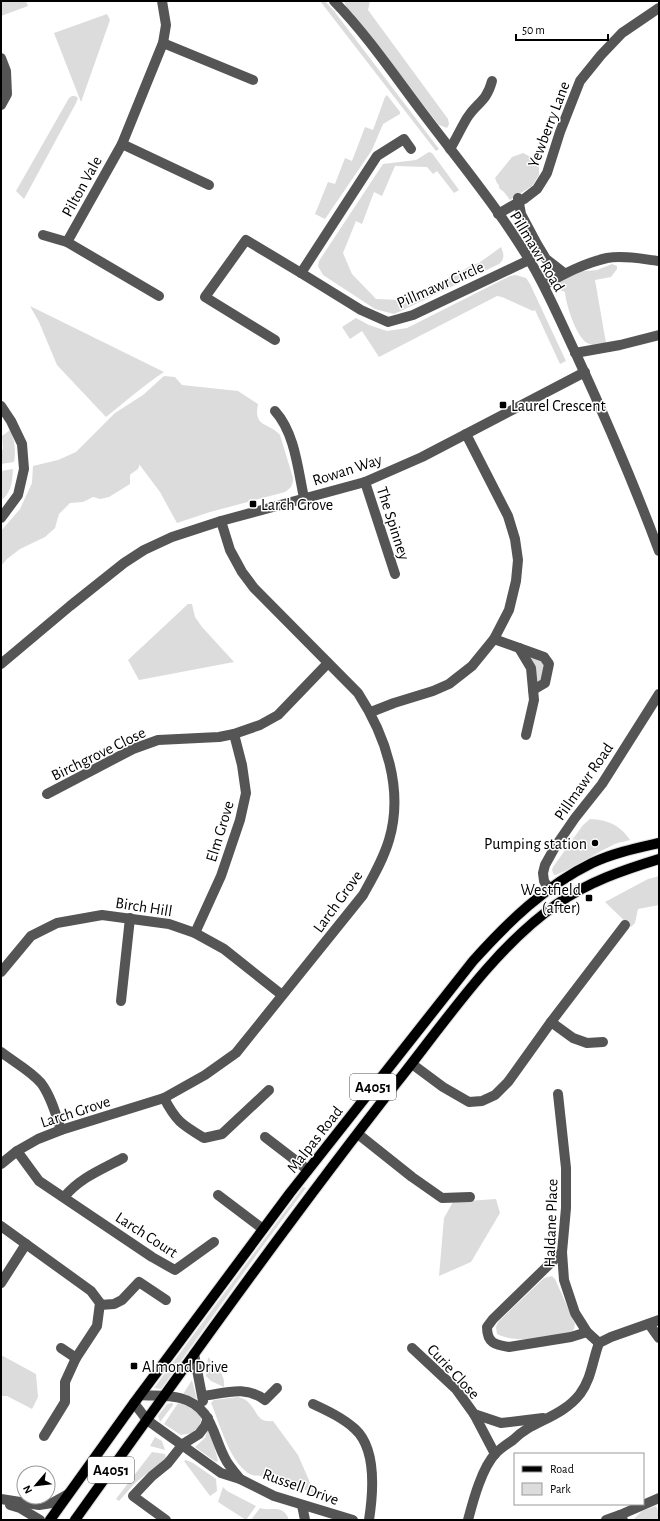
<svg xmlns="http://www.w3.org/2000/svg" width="660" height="1521" viewBox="0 0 660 1521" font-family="'Alegreya Sans',sans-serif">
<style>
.green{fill:#dcdcdc}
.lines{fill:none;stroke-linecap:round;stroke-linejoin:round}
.major-casing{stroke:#dbdbdb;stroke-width:12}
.minor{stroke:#555;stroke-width:10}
.major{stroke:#000;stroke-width:10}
.poi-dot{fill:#000;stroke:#fff;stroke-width:1.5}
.labels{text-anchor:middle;stroke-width:3;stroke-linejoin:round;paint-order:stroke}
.shield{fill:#fff;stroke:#4c4c4c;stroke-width:1}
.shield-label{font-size:15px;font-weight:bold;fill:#000}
.street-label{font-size:16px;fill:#000;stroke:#fff}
.poi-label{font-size:16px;fill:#000;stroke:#fff;text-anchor:start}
</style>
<rect width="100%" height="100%" fill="#fff"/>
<g class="green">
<polygon points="1,1 26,1 28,6 1,16"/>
<polygon points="320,1 325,1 334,11 439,149 436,151"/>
<polygon points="344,1 370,1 368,10 448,119 449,124 447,128 439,125 347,9"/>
<polygon points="107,14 110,20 81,102 54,33"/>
<polygon points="387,95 400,112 400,114 383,124 372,150 325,219 315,214 328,182 335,184 345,158 352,161 365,127 373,130 385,97"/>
<polygon points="72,96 75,96 78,98 76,103 24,199 16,191 69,98"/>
<path d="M429,152L432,153L459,190L454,193L437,171L433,174L427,167L395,166L382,196L374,192L362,224L356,221L343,253L352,274L376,299L400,300L405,298L460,272L472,265L479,263L501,247C504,254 505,259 499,264L403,310L394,314L375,309L323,275L318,266L319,261L383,164L416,160Z"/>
<polygon points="523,153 535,159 539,163 539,175 532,186 510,200 504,192 499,188 499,185 497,183 495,178 512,157"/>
<path d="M612,264L617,266V269L611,277L595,280L606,343C599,345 593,346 587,343C576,336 566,305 565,292L560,290L558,283L560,279L575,272L597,270Z"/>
<polygon points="516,275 526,278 530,284 566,361 560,364 535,310 533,311 502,297 497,296 379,357 362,331 350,339 342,327 356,318 369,325 387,331 407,328 510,276"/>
<path d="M30,306L164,372C144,385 125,402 106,417L57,365L39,322Z"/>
<path d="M164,376L175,377L182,385L238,391L258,404C253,428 269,422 280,435L293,478C293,485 291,488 285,492L210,512L177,523L160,492L139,464C140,470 134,471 130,475V484L109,497L100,499L93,497L83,502L70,503L59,514L55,528L45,537L20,549L7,559L1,566V531L20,509L32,483L33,466L58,460L76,452L115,413L143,395Z"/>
<path d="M10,430C15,440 16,451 14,462L1,464V451L3,449L2,436Z"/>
<path d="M13,469C12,482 12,490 3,499L1,498V471Z"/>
<polygon points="188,604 192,604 195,617 202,627 234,662 139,680 128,660"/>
<polygon points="530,655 544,663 544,677 537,685"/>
<path d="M590,819C608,820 620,825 630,840C622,842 615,843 609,847C600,851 559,876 554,875L552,870L553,867L583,825Z"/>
<polygon points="659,876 659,905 638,909 635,923 631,927 605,902 648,879"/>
<polygon points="303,1187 306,1188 262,1247 161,1389 154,1388"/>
<polygon points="496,1199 500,1213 471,1262 439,1276 444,1218 453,1202"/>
<path d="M552,1276L555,1279L575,1324L574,1329L571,1333C547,1336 519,1345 497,1334L496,1327L498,1322L544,1278Z"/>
<polygon points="1,1355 36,1374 38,1397 32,1409 7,1396 1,1396"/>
<path d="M208,1357C216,1366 226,1375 224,1387L211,1381L206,1376Z"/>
<polygon points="192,1380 197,1399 183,1394"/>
<path d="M238,1397C242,1398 247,1400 249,1403C258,1412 257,1423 273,1421L298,1455L315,1494C301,1488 284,1480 269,1477C261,1475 256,1478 248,1473C229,1460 220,1424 211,1403L214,1400Z"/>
<polygon points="173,1403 173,1405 160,1422 158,1416 167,1404"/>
<path d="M178,1403L187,1406L201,1415C203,1422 197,1429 192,1433L181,1435L164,1424Z"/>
<path d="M208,1429C210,1434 218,1458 218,1461L216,1462L195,1447L205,1438Z"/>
<polygon points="155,1437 162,1441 165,1450 150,1446"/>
<polygon points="152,1452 165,1454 166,1458 135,1483 119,1501 116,1499"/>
<polygon points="186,1460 193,1463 216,1479 217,1491 210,1496 184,1461"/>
<polygon points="223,1487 227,1491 256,1506 246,1520 218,1502"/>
<polygon points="656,1506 659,1514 659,1520 633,1520 642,1511"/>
<path d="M260,1508C270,1512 283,1503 289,1520H251Z"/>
</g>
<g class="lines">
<defs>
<g id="major">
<path d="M50,1520L134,1403L290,1193L473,961C508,922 545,886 592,863C613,853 637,848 659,843"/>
<path d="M75,1520C181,1372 286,1224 398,1081C445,1022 494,948 557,904C588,882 623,870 659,859"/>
</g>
</defs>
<use href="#major" class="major-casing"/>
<g class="minor">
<path d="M334,1C367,35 394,75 422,112C459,161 499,209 530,261C548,291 561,323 576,354C606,419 634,484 659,551"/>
<polyline points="163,43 253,80"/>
<polyline points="1,58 6,71 7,94 1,105"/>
<polyline points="122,144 209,185"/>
<path d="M450,149C456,139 461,128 467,118C477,102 486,103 492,81"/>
<polyline points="518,198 521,214 537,244 546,259 564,273"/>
<polyline points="498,214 524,199 537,189 547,173 560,132 580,81 601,55 622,33 659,8"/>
<polyline points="43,235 67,242 159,296"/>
<polyline points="67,242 122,144 163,43 166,25 162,1"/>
<polyline points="301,273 377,156 404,139 411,149"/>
<path d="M544,285C564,274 584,263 607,258C623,255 642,259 659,261"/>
<polyline points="275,340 205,297 246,240 301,273 361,310 388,322 413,315 529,260"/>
<polyline points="575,353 620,345 659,335"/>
<polyline points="1,406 11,421 22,444 24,469 18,495 1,518"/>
<path d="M275,411C295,433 298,470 304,498"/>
<polyline points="365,482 395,574"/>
<polyline points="494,639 519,648 531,668 534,700 526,735"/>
<polyline points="519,648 544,657 549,664 545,683 533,690"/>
<polyline points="1,664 70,606 124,563 144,550 172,537 221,521 365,482 422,457 585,372"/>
<polyline points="371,712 394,703 433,691 449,684 472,666 494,639 509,610 516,581 518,560 515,539 508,516 466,434"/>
<polyline points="47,794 133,749 158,740 219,737 234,734 260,725 278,715 328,663"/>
<polyline points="549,889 544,881 543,873 545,865 555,847 575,818 602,784 659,694"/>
<polyline points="195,933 221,876 240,820 246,793 242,765 234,734"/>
<polyline points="1,972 31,936 57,923 102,915 169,924 195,933 224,949 282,995"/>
<polyline points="121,1001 130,918"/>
<polyline points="551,1022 573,1038 587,1043 603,1042"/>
<path d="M1,1052C14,1062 31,1071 41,1083C51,1096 56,1115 61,1130"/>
<polyline points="412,1064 443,1087 469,1102 482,1101 495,1095 508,1082 551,1022 625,925"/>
<polyline points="558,1094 566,1168 566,1208 562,1252 564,1280 575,1313 587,1332 599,1343"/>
<path d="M164,1098C176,1121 181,1124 204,1138L222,1134L269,1090"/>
<polyline points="358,1134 412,1177 442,1198 470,1197"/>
<polyline points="265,1137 308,1170"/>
<polyline points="17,1151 39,1181 152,1257 175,1270 214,1242"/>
<path d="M1,1164L17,1151L38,1139L61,1130L164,1098L205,1075L236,1053L363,895C373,877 383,860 389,840C404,790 386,736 358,693L254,588L242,572L230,550L221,521"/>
<polyline points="218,1195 263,1229"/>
<path d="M64,1197C81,1177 101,1170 123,1158"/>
<polyline points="1,1226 91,1291 100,1303 97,1326 76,1358 65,1382 65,1402 44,1436"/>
<path d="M562,1252L493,1319L487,1327C487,1343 495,1345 509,1347L571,1337L587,1332"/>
<polyline points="1,1283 26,1244"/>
<polyline points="100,1305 114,1304 122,1300 139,1282 166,1300"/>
<polyline points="649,1324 659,1338"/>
<polyline points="61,1348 76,1358"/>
<polyline points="412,1348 456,1389 474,1414 495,1454"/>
<polyline points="194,1354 203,1401"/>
<path d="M140,1395C152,1396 169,1395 180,1398C214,1407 212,1437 227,1462C231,1468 236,1474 240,1479"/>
<path d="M203,1396C226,1393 245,1385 265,1400L277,1388"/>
<polyline points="134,1403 147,1420 221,1473 240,1479 274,1496 353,1520"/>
<path d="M313,1404C328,1411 343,1418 355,1429C377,1449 373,1494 369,1520"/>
<polyline points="474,1414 501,1423 543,1418"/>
<polyline points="1,1499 39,1505 52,1503 68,1494"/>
<polyline points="10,1505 20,1508 40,1520"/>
<polyline points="302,1505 305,1520"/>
<polyline points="166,1520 133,1496 152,1476 168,1463 183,1444 199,1434 205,1426 208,1418"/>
<path d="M468,1520C473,1501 482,1467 496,1453C501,1448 507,1444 513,1440C517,1436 522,1432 527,1429C546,1418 566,1412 580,1394C592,1377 592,1362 599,1343L611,1337L659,1320"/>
<polyline points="606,1520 620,1515"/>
<polyline points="623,1520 620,1515 659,1498"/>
</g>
<use href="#major" class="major"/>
</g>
<g class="poi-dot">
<rect x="499" y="401" width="8" height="8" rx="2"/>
<rect x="249" y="500" width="8" height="8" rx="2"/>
<circle cx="595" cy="843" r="4"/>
<rect x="585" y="894" width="8" height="8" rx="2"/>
<rect x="130" y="1362" width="8" height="8" rx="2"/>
</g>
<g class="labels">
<g class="shield">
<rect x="350" y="1074" width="46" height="26" rx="3"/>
<rect x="88" y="1457" width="46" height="26" rx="3"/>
</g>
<g class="shield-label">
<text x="373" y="1092">A4051</text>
<text x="111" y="1475">A4051</text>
</g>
<g class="street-label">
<text transform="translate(548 124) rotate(-69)" y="6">Yewberry Lane</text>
<text transform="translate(81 186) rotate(-61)" y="6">Pilton Vale</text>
<text transform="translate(538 251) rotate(59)" y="6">Pillmawr Road</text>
<text transform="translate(440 284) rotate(-24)" y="6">Pillmawr Circle</text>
<text transform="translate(347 469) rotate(-18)" y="6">Rowan Way</text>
<text transform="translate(394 523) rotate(72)" y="6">The Spinney</text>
<text transform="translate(98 753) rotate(-26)" y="6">Birchgrove Close</text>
<text transform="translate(583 781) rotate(-55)" y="6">Pillmawr Road</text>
<text transform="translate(219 831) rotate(-73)" y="6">Elm Grove</text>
<text transform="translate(337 901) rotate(-54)" y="6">Larch Grove</text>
<text transform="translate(144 906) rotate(9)" y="6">Birch Hill</text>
<text transform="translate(75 1111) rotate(-18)" y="6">Larch Grove</text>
<text transform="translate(314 1139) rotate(-52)" y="6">Malpas Road</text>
<text transform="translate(550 1223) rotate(-88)" y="6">Haldane Place</text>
<text transform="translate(147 1234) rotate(33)" y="6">Larch Court</text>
<text transform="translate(454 1371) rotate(47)" y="6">Curie Close</text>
<text transform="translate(301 1486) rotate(20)" y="6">Russell Drive</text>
</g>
<g class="poi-label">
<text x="511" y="411">Laurel Crescent</text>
<text x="261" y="510">Larch Grove</text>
<text x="587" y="849" text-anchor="end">Pumping station</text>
<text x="581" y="895" text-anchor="end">Westfield<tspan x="581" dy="18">(after)</tspan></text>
<text x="142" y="1372">Almond Drive</text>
</g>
</g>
<rect width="660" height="1521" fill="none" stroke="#000000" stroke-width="4"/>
<rect x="514" y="1453" width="130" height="52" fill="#ffffff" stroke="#999999"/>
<rect x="522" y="1466" width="20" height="6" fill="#000000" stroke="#999999"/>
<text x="550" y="1473" font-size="12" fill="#000000">Road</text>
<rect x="522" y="1483" width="20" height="12" fill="#dcdcdc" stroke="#999999"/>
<text x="550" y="1493" font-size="12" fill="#000000">Park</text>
<g transform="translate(36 1485) rotate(242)"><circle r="19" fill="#ffffff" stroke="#999999"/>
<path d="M0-3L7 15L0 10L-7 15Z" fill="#000000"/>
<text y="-6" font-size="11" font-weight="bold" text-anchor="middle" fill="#000000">N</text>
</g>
<path d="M516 34v6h92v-6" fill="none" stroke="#000000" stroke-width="2"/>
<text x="522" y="34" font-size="12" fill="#000000" stroke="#ffffff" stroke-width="3" paint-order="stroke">50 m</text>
</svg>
